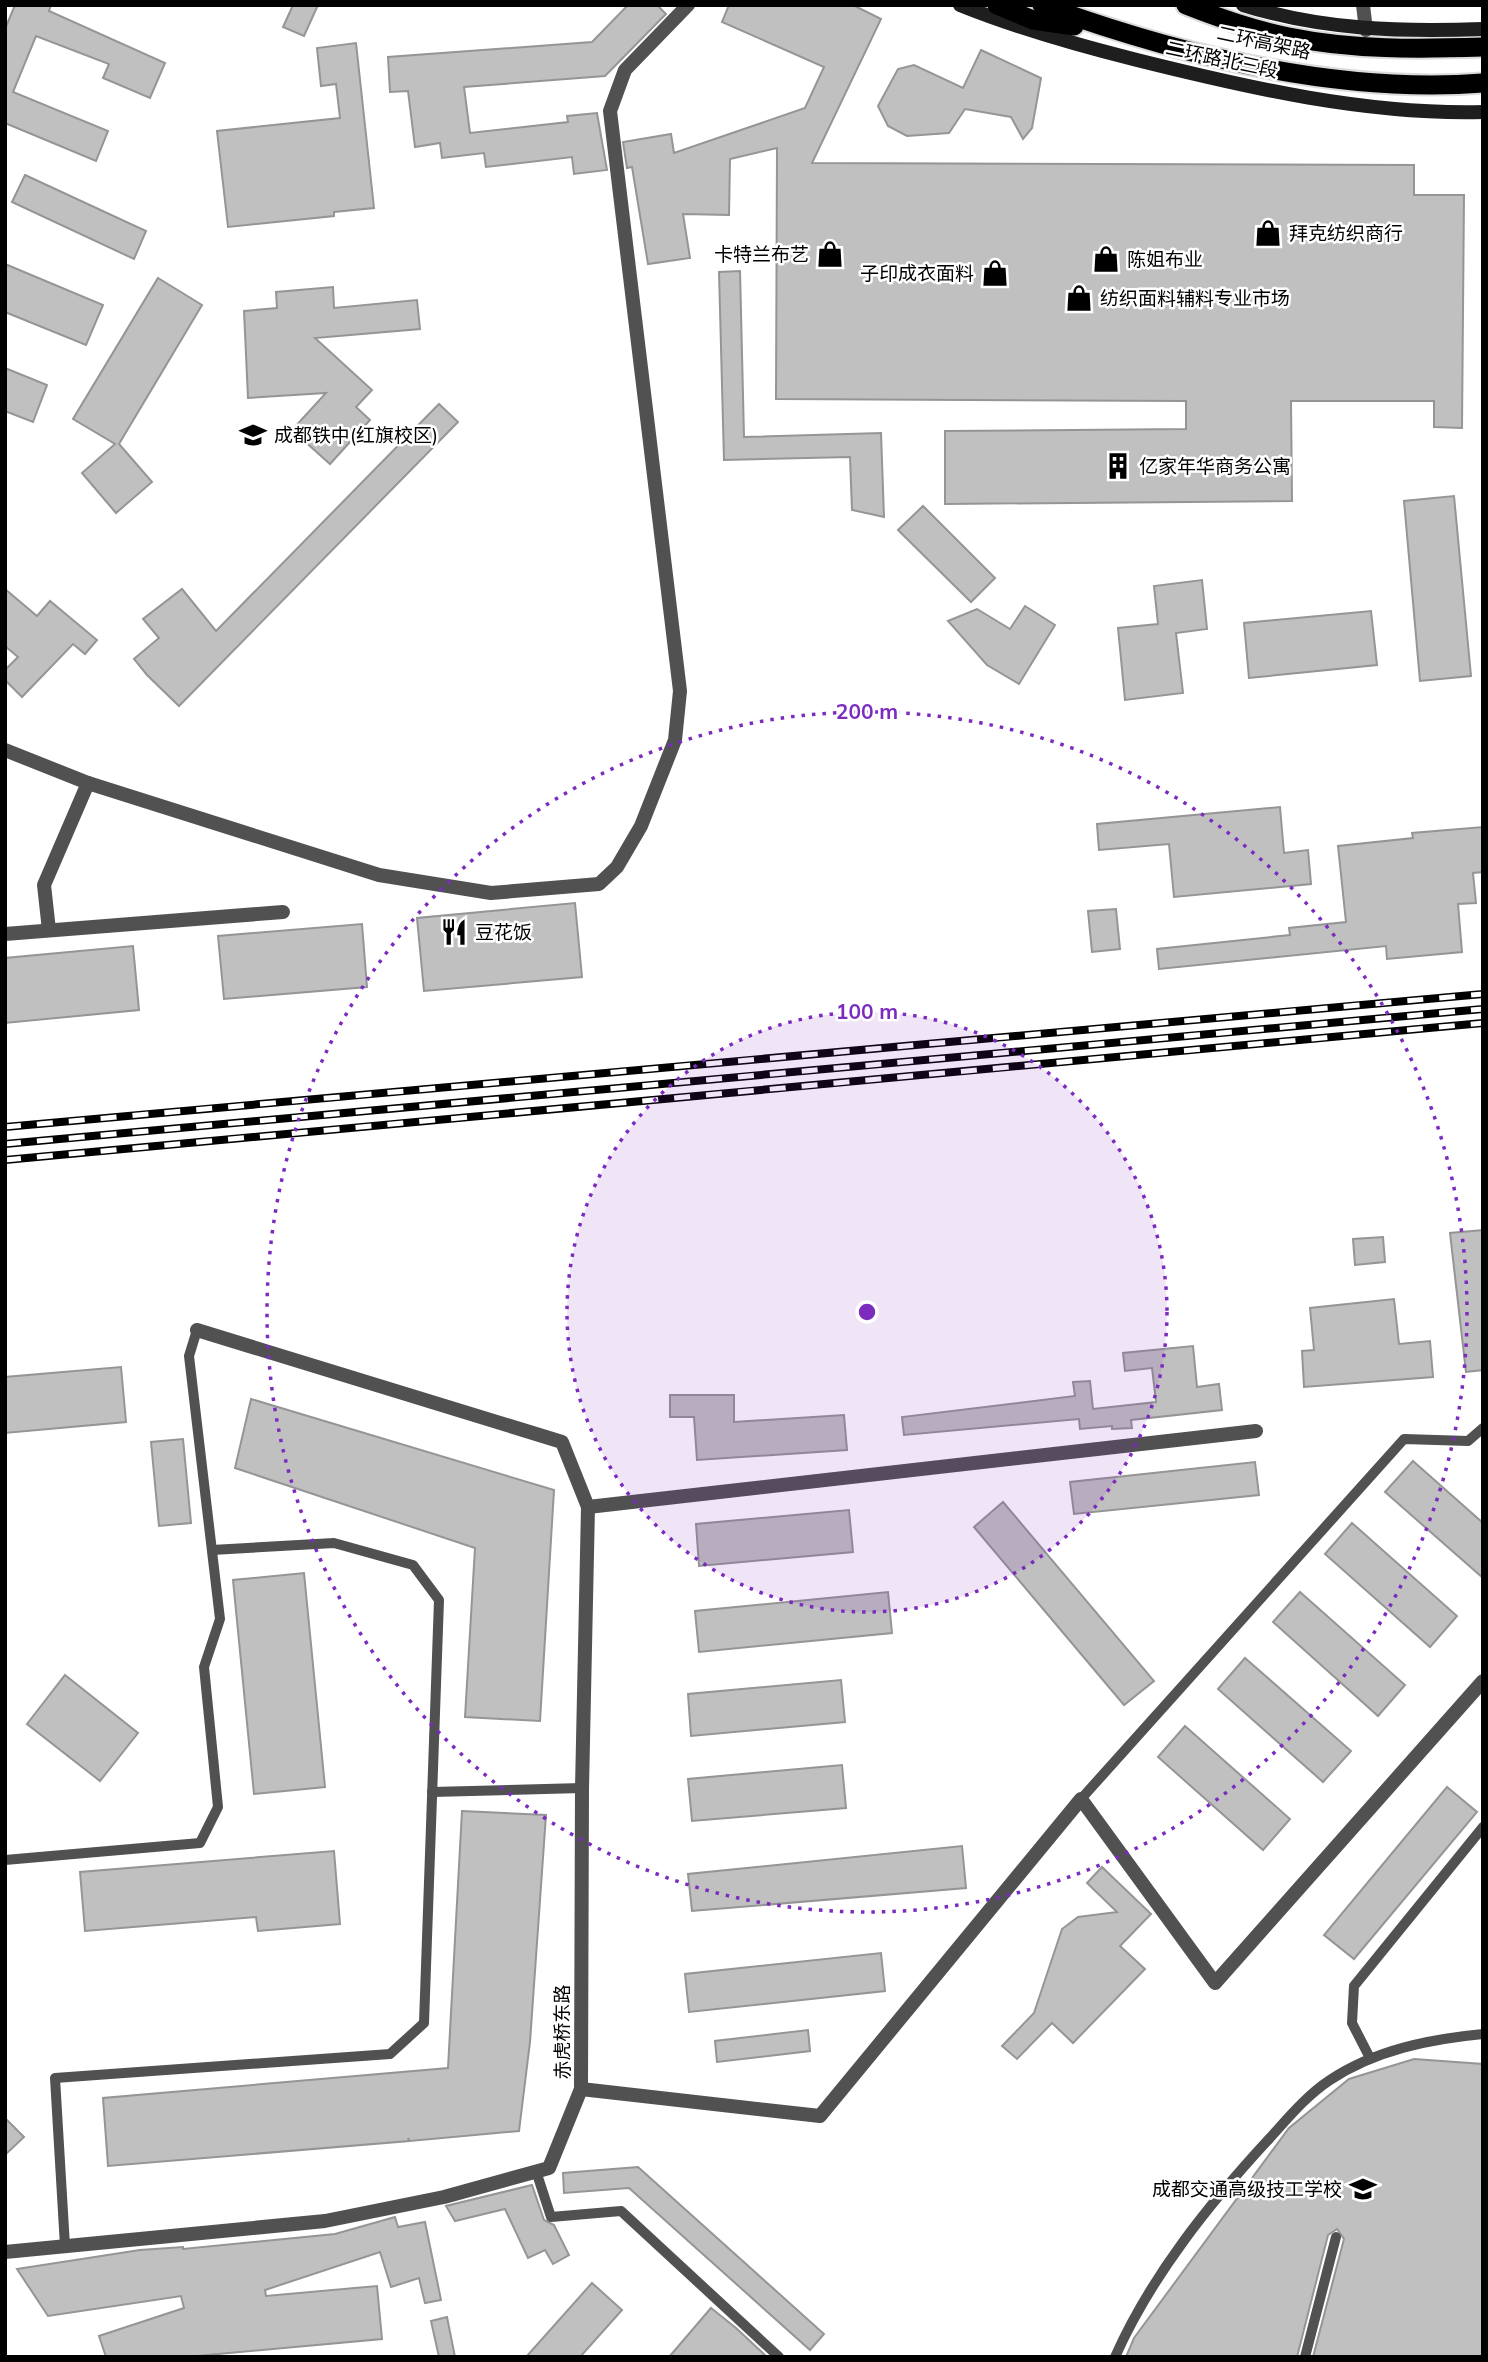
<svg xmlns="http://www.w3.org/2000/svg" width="1488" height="2362" viewBox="0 0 1488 2362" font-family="Mulish,'Noto Sans SC',sans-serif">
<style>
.building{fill:#c0c0c0;stroke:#959595;stroke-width:2}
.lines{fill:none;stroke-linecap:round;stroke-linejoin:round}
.trunk-casing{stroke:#dbdbdb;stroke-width:23}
.service{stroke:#515151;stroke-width:10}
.minor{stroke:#515151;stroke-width:14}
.secondary{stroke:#1e1e1e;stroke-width:14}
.trunk{stroke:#000;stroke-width:19}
.rail-casing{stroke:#000;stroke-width:8}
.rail{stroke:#fff;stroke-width:5;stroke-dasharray:16;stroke-linecap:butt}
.ring{fill:none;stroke:#7b2cbf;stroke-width:3.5;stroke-dasharray:3.5 7}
.labels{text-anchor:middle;stroke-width:5;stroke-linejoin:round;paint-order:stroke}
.street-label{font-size:19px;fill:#000;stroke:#fff}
.poi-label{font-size:19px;fill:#000;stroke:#fff;text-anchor:start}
.centre{fill:#7b2cbf;stroke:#fff;stroke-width:3.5}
.ring-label{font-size:21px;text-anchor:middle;font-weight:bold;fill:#7b2cbf;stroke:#fff;stroke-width:5;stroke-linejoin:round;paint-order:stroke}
</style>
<rect width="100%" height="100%" fill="#fff"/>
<g class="building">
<polygon points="15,5 51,5 49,11 165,63 150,98 103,78 109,64 36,36 13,92 108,131 96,161 5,123 5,29"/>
<polygon points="293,5 318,5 304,36 283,27"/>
<polygon points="628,5 657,5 666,14 605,76 464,87 470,133 568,122 567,116 597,113 607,170 574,174 572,157 486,167 484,153 442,158 440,143 415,147 408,91 390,92 388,57 592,42"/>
<polygon points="729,5 853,5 881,19 812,163 1414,165 1414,195 1464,195 1462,428 1434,427 1434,401 1291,401 1292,501 945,504 945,431 1186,429 1186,401 776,399 777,148 730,159 729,215 683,214 690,258 648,264 632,167 627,168 623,142 671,134 674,153 805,108 824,67 722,22"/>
<polygon points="356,43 374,208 334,212 334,216 228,227 217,131 340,118 336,84 321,86 317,48"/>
<polygon points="981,50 1041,78 1032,128 1023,139 1011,117 965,109 949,133 907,136 888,126 878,106 898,69 914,65 963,88"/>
<polygon points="25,175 146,231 134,259 12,202"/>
<polygon points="5,264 103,305 86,345 5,312"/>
<polygon points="740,271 744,437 881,433 884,517 852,510 850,457 724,460 719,272"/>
<polygon points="158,278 202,305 119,444 152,482 116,513 82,473 115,444 73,419"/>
<polygon points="333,287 334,308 417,300 420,329 315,338 372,390 356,407 370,420 330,464 292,430 326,393 248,398 244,311 277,308 276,292"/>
<polygon points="5,368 47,385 33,422 5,411"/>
<polygon points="439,404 458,422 179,706 147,675 134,659 159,638 143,619 182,589 216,631"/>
<polygon points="1454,496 1471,676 1420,681 1404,501"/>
<polygon points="923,506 995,578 971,602 898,530"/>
<polygon points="1202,580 1207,629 1176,633 1183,693 1125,700 1118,628 1158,624 1154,586"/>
<polygon points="5,589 37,616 50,601 97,640 85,654 73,644 22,697 5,680 5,670 18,657 5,646"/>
<polygon points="1025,606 1055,625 1019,684 987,665 948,621 977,609 1010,629"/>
<polygon points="1371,611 1377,665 1249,678 1244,623"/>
<polygon points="1280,807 1284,853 1308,850 1311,884 1174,897 1169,844 1099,850 1097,824"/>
<polygon points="1483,827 1483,872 1473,873 1476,903 1458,904 1462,952 1387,959 1386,946 1159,969 1157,949 1290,935 1289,928 1346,922 1338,846 1413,838 1412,833"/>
<polygon points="575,903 582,977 424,991 417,918"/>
<polygon points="1116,909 1120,949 1092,952 1088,911"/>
<polygon points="362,924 367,987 224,999 218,936"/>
<polygon points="133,946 139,1010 5,1023 5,958"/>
<polygon points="1483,1230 1483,1370 1466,1372 1450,1233"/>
<polygon points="1383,1237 1385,1262 1355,1265 1353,1239"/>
<polygon points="1394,1299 1399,1344 1430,1341 1433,1377 1304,1387 1302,1351 1314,1350 1310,1308"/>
<polygon points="1193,1346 1197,1387 1219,1384 1222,1410 1131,1420 1132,1428 1112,1429 1112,1426 1080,1429 1079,1419 904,1435 902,1417 1075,1396 1073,1382 1090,1381 1093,1409 1156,1402 1152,1368 1125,1371 1123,1353"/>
<polygon points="121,1367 126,1422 5,1433 5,1377"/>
<polygon points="670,1395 734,1395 734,1422 844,1415 847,1450 697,1460 694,1417 670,1417"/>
<polygon points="251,1399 554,1490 540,1721 465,1717 475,1548 235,1468"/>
<polygon points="183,1439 191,1523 159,1526 151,1442"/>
<polygon points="1413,1461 1483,1523 1483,1578 1385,1492"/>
<polygon points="1255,1462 1259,1495 1074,1514 1070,1482"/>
<polygon points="1003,1502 1154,1681 1124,1705 974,1527"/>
<polygon points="849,1510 853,1552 699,1566 696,1524"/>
<polygon points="1352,1523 1457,1616 1430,1647 1325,1554"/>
<polygon points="304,1573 325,1787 254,1794 233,1580"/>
<polygon points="888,1592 892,1633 699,1652 695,1611"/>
<polygon points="1300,1592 1405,1685 1378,1716 1273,1622"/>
<polygon points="1245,1658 1351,1751 1323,1782 1218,1689"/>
<polygon points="65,1675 138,1733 100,1781 27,1724"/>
<polygon points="841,1680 845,1722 691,1736 688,1694"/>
<polygon points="1185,1726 1290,1819 1263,1850 1158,1757"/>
<polygon points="842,1765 846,1808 692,1821 688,1779"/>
<polygon points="1447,1787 1477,1812 1354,1959 1324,1935"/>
<polygon points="462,1811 546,1815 530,2042 519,2131 410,2141 408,2138 409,2141 108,2166 103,2098 448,2068"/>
<polygon points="962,1846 966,1888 692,1911 688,1874"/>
<polygon points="334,1851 340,1924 258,1931 256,1917 85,1931 80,1872"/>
<polygon points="1102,1867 1151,1914 1120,1946 1145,1969 1073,2043 1052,2023 1017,2059 1002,2046 1034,2013 1062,1929 1078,1917 1117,1912 1087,1883"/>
<polygon points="881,1953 885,1991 689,2012 685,1974"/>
<polygon points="808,2030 810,2051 717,2062 715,2041"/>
<polygon points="1414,2059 1483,2064 1483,2357 1313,2357 1344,2239 1337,2229 1328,2235 1297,2357 1126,2357 1134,2338 1289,2128 1349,2079"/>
<polygon points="5,2118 24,2137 5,2155"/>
<polygon points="638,2167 824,2334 810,2350 629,2188 564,2193 563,2173"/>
<polygon points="532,2185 544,2220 554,2225 569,2255 553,2264 545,2250 528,2258 505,2209 455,2221 446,2206"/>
<polygon points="395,2217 398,2227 425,2222 441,2300 425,2303 419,2278 391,2287 380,2252 265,2290 266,2296 377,2286 382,2339 186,2357 106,2357 99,2336 184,2308 181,2296 48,2316 17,2269 140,2250 183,2247 183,2249 335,2234"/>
<polygon points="592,2283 622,2310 580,2357 526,2357"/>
<polygon points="711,2308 736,2328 767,2357 669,2357"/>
<polygon points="447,2317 455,2357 439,2357 431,2321"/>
</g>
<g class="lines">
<defs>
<g id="trunk">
<polyline points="997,5 1033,20 1074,26"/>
<path d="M1042,5C1179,55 1337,94 1483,83"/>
<path d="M1186,5C1219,18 1253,30 1289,37C1352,50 1418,49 1483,47"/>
</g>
</defs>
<use href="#trunk" class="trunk-casing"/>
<g class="service">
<polyline points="432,1792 582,1788"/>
<polyline points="1081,1799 1404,1439 1468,1441 1483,1428"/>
<polyline points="5,1860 200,1843 218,1807 204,1667 220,1619 189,1356 197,1330"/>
<polyline points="1370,2058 1352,2023 1354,1986 1483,1827"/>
<polyline points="536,2171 551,2217 621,2211 779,2357"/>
<polyline points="65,2246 55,2078 390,2054 424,2023 439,1600 413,1565 334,1543 212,1550"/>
<path d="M1115,2357C1151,2276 1209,2204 1269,2139C1288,2118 1307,2095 1330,2080C1375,2050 1430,2039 1483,2034"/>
<polyline points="1305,2357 1336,2237"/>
</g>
<g class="minor">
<polyline points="1363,5 1366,30"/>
<polyline points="5,750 88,783 379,875 491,893 599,884 617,867 641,826 675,740 680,691 610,111 625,70 688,5"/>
<polyline points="49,930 44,885 88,783"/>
<polyline points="5,934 283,912"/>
<polyline points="588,1507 1256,1431"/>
<polyline points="581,2089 820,2116 1081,1799 1215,1983 1483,1681"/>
<polyline points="5,2252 325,2221 444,2197 549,2168 581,2089 582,1788 588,1507 562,1442 197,1330"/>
</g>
<g class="secondary">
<path d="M960,5C1017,28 1077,45 1137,60C1249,88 1367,115 1483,112"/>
<path d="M1243,5C1322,30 1401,32 1483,29"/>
</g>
<use href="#trunk" class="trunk"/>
<defs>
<g id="rail">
<polyline points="5,1127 1483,994"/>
<polyline points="5,1144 1483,1009"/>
<polyline points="5,1160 1483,1023"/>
</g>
</defs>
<use href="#rail" class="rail-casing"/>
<use href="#rail" class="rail"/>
</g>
<circle cx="867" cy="1312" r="300" fill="#7b2cbf" fill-opacity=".12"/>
<g class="ring">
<circle cx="867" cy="1312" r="300"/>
<circle cx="867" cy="1312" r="600"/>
</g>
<defs>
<symbol id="shop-bare" viewBox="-9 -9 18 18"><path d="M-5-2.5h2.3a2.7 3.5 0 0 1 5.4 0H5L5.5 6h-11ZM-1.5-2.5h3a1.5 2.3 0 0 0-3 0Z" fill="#000" stroke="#fff" stroke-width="2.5" paint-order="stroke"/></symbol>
<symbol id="school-bare" viewBox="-9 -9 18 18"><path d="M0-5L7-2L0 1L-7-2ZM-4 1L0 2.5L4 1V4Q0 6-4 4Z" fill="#000" stroke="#fff" stroke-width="2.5" paint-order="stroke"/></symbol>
<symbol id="building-bare" viewBox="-9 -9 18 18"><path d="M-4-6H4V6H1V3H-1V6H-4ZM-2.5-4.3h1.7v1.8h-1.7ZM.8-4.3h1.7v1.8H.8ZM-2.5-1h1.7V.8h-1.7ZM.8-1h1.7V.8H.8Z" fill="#000" stroke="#fff" stroke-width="2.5" paint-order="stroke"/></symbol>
<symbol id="restaurant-bare" viewBox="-9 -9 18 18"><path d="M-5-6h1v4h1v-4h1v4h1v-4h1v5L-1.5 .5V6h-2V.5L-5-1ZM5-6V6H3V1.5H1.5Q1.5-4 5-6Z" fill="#000" stroke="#fff" stroke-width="2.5" paint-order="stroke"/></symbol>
</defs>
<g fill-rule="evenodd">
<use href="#shop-bare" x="1249" y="214" width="38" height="38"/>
<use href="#shop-bare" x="811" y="235" width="38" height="38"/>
<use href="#shop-bare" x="1087" y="240" width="38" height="38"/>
<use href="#shop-bare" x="976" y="254" width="38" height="38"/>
<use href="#shop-bare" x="1060" y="279" width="38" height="38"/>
<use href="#school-bare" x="234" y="416" width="38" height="38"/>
<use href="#building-bare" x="1099" y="447" width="38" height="38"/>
<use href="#restaurant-bare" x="435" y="913" width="38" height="38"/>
<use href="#school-bare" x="1344" y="2170" width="38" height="38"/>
</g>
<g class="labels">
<g class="street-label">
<text transform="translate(1264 42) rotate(12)" y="7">二环高架路</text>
<text transform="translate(1222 59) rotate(12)" y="7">二环路北三段</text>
<text transform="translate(562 2032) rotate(-90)" y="7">赤虎桥东路</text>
</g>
<g class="poi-label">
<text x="1289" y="240">拜克纺织商行</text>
<text x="809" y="261" text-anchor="end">卡特兰布艺</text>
<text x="1127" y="266">陈姐布业</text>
<text x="974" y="280" text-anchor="end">子印成衣面料</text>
<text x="1100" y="305">纺织面料辅料专业市场</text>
<text x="274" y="442">成都铁中(红旗校区)</text>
<text x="1139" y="473">亿家年华商务公寓</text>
<text x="475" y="939">豆花饭</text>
<text x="1342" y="2196" text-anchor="end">成都交通高级技工学校</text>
</g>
</g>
<circle cx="867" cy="1312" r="10" class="centre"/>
<g class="ring-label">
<text x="867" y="719">200 m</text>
<text x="867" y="1019">100 m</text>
</g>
<rect width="1488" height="2362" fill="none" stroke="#000000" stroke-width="14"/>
</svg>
